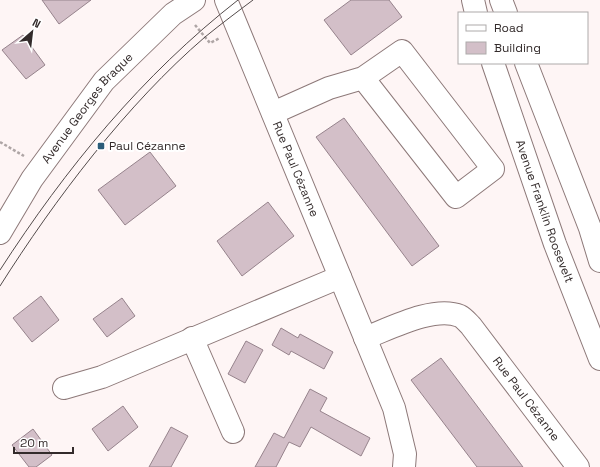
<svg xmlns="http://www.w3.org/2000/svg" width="600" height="467" viewBox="0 0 600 467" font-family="'Space Grotesk',sans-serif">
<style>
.building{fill:#d3bfc8;stroke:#96838c}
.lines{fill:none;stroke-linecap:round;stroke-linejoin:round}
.minor-casing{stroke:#8d7979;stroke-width:24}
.path{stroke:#aea5a5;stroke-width:2.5;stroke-dasharray:3 2;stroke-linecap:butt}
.minor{stroke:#fff;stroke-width:22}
.tram{stroke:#534b4b;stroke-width:1}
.poi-dot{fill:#2b5d7a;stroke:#fff;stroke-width:1.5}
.labels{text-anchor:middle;stroke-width:4;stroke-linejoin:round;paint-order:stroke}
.street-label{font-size:12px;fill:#332b2b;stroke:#fff}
.poi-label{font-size:12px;fill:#332b2b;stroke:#fff;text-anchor:start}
</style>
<rect width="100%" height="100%" fill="#fef5f5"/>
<g class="building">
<polygon points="42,0 91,0 59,24"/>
<polygon points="351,0 389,0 402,17 351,55 324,20"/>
<polygon points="23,35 45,65 26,79 2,50"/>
<polygon points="344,118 439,246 412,266 316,137"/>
<polygon points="150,152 176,186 125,225 98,190"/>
<polygon points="268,202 294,236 242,276 217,241"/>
<polygon points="41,296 59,320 32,342 13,318"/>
<polygon points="122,298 135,316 107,337 93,319"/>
<polygon points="281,328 298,338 300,334 333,352 324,369 291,351 289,355 272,345"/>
<polygon points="246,341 263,350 245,383 228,374"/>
<polygon points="441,358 523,467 477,467 411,380"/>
<polygon points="310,389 327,398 320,411 370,438 361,456 311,427 300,447 289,442 276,467 255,467 274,433 284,438"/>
<polygon points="123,406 138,427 108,451 92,429"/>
<polygon points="171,427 188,436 171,467 149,467"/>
<polygon points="33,429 52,455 36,467 29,467 12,445"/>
</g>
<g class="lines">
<defs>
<g id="minor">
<path id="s1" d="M226,0L394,408L405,454L404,467"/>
<polyline points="473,0 476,13"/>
<polyline points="501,0 506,13"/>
<path id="s2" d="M493,63L555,244L600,359"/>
<polyline points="526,63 590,228 600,261"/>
<polyline points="273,113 329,88 363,78 456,197 493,169 402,51 363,78"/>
<path id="s3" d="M0,233L32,179L104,81L173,14L194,0"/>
<polyline points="192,338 233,432"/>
<path id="s4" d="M365,338C389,329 434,305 460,316C464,318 468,323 471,326L578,467"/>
<polyline points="64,388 102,377 340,277"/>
</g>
</defs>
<use href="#minor" class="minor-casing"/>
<g class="path">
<polyline points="195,25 210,43 220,38"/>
<polyline points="0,142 24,156"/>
</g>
<use href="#minor" class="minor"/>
<g class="tram">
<path d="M0,270C66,168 142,75 238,0"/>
<path d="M0,286C55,199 127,104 205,37C221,24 237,12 253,0"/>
</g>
</g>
<rect class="poi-dot" x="97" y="142" width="8" height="8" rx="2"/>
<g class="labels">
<g class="street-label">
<text dy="4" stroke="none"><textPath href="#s3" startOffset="153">Avenue Georges Braque</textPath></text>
<text dy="4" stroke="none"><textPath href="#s1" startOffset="183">Rue Paul Cézanne</textPath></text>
<text dy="4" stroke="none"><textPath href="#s2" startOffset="157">Avenue Franklin Roosevelt</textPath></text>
<text dy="4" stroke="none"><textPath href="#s4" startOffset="206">Rue Paul Cézanne</textPath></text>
</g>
<g class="poi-label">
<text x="109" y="150">Paul Cézanne</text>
</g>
</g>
<rect x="458" y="12" width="130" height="52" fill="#ffffff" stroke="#adaaaa"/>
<rect x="466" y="25" width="20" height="6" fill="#ffffff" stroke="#adaaaa"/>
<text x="494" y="32" font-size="12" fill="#332b2b">Road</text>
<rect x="466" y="42" width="20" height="12" fill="#d3bfc8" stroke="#adaaaa"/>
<text x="494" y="52" font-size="12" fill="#332b2b">Building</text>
<g transform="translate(32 32) rotate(28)" stroke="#ffffff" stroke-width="3" paint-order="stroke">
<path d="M0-3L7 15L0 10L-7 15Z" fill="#332b2b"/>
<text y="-6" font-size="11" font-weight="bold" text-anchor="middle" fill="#332b2b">N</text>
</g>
<path d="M14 447v6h59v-6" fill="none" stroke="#332b2b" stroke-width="2"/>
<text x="20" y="447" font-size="12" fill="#332b2b" stroke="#ffffff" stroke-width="3" paint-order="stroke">20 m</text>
</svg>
